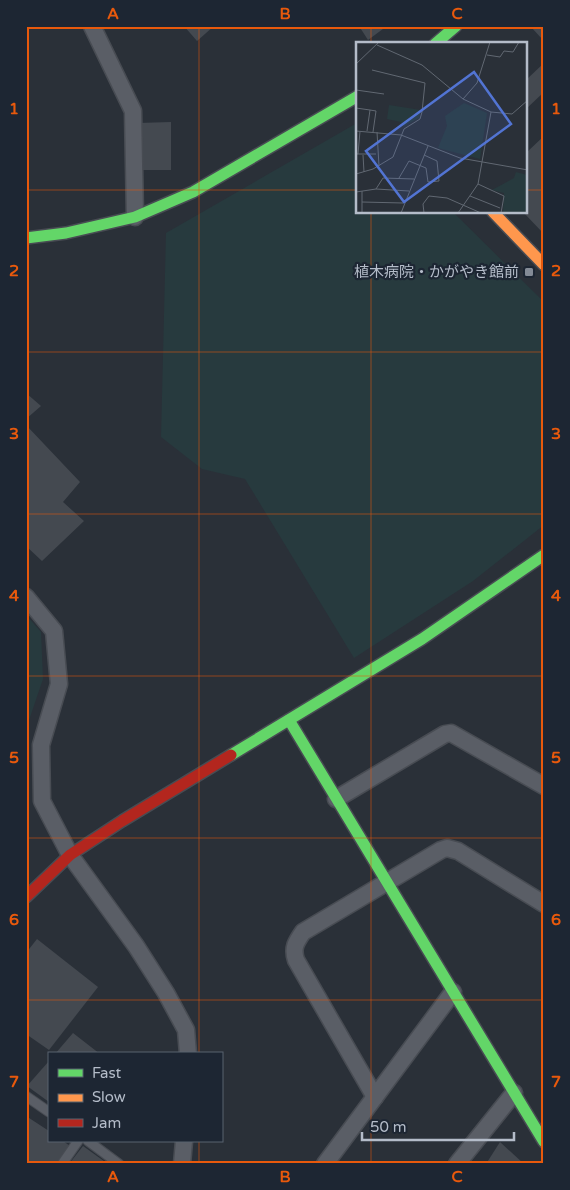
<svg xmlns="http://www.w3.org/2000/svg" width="570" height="1190" viewBox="0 0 570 1190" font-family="'Varela Round','Noto Sans JP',sans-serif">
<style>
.green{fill:#273a3e}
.building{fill:#444950}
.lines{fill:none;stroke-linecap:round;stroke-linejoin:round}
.lane-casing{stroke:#484c53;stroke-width:11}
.street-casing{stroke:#484c53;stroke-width:19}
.fast-casing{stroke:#484c53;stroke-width:14}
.slow-casing{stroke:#484c53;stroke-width:14}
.jam-casing{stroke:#484c53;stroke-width:14}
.lane{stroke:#5a5e66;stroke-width:9}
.street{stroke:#5a5e66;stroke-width:16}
.fast{stroke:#63d668;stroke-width:11}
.slow{stroke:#ff974d;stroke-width:11}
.jam{stroke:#b3261e;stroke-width:11}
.grid{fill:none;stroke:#e8590c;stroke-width:1;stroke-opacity:0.55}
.poi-dot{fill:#848b96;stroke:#1d2633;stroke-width:2}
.labels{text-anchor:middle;stroke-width:4.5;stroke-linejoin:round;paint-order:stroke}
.poi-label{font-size:15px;fill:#b4bcc9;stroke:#1d2633;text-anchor:end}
.inset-road{fill:none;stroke:#616872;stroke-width:1}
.view{fill:#5274d3;fill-opacity:0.15;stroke:#5274d3;stroke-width:2.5}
.inset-edge{fill:none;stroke:#b4bcc9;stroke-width:2.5}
.neatline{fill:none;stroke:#e8590c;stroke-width:2}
.grid-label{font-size:16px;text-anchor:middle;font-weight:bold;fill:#e8590c}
</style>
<rect width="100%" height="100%" fill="#2a3038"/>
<g class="green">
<polygon points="357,123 358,212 454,213 544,302 544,525 473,581 354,658 245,479 202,469 161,437 166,233"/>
<polygon points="26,615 41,632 43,679 26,729"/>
</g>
<g class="building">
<polygon points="184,26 214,26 197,41"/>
<polygon points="359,26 387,26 368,40"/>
<polygon points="530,26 544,26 544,41"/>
<polygon points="544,63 544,92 526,109 526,80"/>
<polygon points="171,122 171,170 138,170 138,123"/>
<polygon points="544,136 544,234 523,212 526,212 526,153"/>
<polygon points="26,393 41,406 26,419"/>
<polygon points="26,425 80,482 63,502 84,521 42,561 26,546"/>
<polygon points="37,939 98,987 49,1050 26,1034 26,953"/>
<polygon points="73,1033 100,1054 55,1054"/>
<polygon points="49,1061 49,1102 27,1086"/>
<polygon points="26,1116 49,1131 49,1141 63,1141 70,1146 58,1164 26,1164"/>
<polygon points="500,1142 524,1164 486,1164"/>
<polygon points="83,1146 108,1164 69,1164"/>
</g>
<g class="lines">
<defs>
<g id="lane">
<polyline points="26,1096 49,1112"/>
<polyline points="88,1141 119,1164"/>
<polyline points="62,1164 78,1141"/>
</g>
<g id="street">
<polyline points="92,26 133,111 135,217"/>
<polyline points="26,597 54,631 59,684 41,745 42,801 70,855 136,946 166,993 186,1030 188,1054"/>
<polyline points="336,799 445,734 451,733 544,786"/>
<path d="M375,1097L296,960C292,948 296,942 303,932L441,850L447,848L458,851L544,904"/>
<polyline points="182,1164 184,1141"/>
<polyline points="325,1164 453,992"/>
<polyline points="457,1164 514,1093"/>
</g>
<g id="fast">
<polyline points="435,44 456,26"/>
<polyline points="26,238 66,233 135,217 193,192 358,96"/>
<polyline points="289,720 544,1142"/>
<polyline points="231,755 422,639 544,555"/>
</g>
<polyline id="slow" points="493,212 544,265"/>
<polyline id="jam" points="26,897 70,855 122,821 231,755"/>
</defs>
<use href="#lane" class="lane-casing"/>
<use href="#street" class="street-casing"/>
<use href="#fast" class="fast-casing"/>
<use href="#slow" class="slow-casing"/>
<use href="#jam" class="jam-casing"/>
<use href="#lane" class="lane"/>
<use href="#street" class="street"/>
<use href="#fast" class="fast"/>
<use href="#slow" class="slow"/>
<use href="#jam" class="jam"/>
</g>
<path class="grid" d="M199,26V1054M371,26V44M26,190H358M526,190H544M371,212V1164M26,352H544M26,514H544M26,676H544M26,838H544M26,1000H544M199,1141V1164"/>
<rect class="poi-dot" x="524" y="267" width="10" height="10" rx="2.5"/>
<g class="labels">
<g class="poi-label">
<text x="519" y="277">植木病院・かがやき館前</text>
</g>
</g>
<g transform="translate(356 42)">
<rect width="171" height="171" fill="#2a3038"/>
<path d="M108,61L131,71L124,117L82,106L91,84L89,74ZM33,63L65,68L63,76L48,84L45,80L31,77ZM160,130L171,133V171H147L148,151L136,148L158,136Z" fill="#273a3e"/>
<path class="inset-road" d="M21,3L66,23L107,57L135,70L156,72L172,58M131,13L144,15L148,9L157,10L163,0M0,22L23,0M0,48L28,52M107,57L121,41L134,0M0,66L14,68L11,89M14,68L20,69L17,90M0,89L45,93L104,116L172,128M21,90L23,124M0,112H20M2,112L4,89M7,113L8,130M0,132L17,127L37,115L48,87L64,77L66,70L69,41L16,28M43,136L53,119L70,126L72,140L83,139L81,119L68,113M122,142L148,154L145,171M53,149L20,147L27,136L58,137M0,150L20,147M114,154L144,166M6,160L47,161M6,171V149M45,171L72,104M68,171L67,162L73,154L91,156L125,171M102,171L122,142L135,70"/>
<path class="view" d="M118,30L155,82L48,160L10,109Z"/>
<rect width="171" height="171" class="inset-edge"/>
</g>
<rect width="570" height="1190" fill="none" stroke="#1d2633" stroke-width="55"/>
<rect x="48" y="1052" width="175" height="90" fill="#1d2633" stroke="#59626f"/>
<rect x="58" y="1069" width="25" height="8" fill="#63d668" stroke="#59626f"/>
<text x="92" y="1078" font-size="15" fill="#b4bcc9">Fast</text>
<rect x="58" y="1094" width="25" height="8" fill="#ff974d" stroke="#59626f"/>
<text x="92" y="1102" font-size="15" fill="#b4bcc9">Slow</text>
<rect x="58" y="1119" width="25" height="8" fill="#b3261e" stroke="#59626f"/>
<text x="92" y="1128" font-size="15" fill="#b4bcc9">Jam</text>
<path d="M362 1132v8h152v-8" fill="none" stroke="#b4bcc9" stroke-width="2.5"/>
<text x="370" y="1132" font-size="15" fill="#b4bcc9" stroke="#1d2633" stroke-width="4" paint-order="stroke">50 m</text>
<rect x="28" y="28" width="514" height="1134" class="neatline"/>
<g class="grid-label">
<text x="113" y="19">A</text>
<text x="285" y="19">B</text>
<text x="457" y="19">C</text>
<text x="14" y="114">1</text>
<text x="556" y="114">1</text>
<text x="14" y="276">2</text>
<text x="556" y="276">2</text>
<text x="14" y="439">3</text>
<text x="556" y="439">3</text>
<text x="14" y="601">4</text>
<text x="556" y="601">4</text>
<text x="14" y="763">5</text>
<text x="556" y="763">5</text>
<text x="14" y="925">6</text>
<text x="556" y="925">6</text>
<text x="14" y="1087">7</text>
<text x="556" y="1087">7</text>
<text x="113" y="1182">A</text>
<text x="285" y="1182">B</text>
<text x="457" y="1182">C</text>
</g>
</svg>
